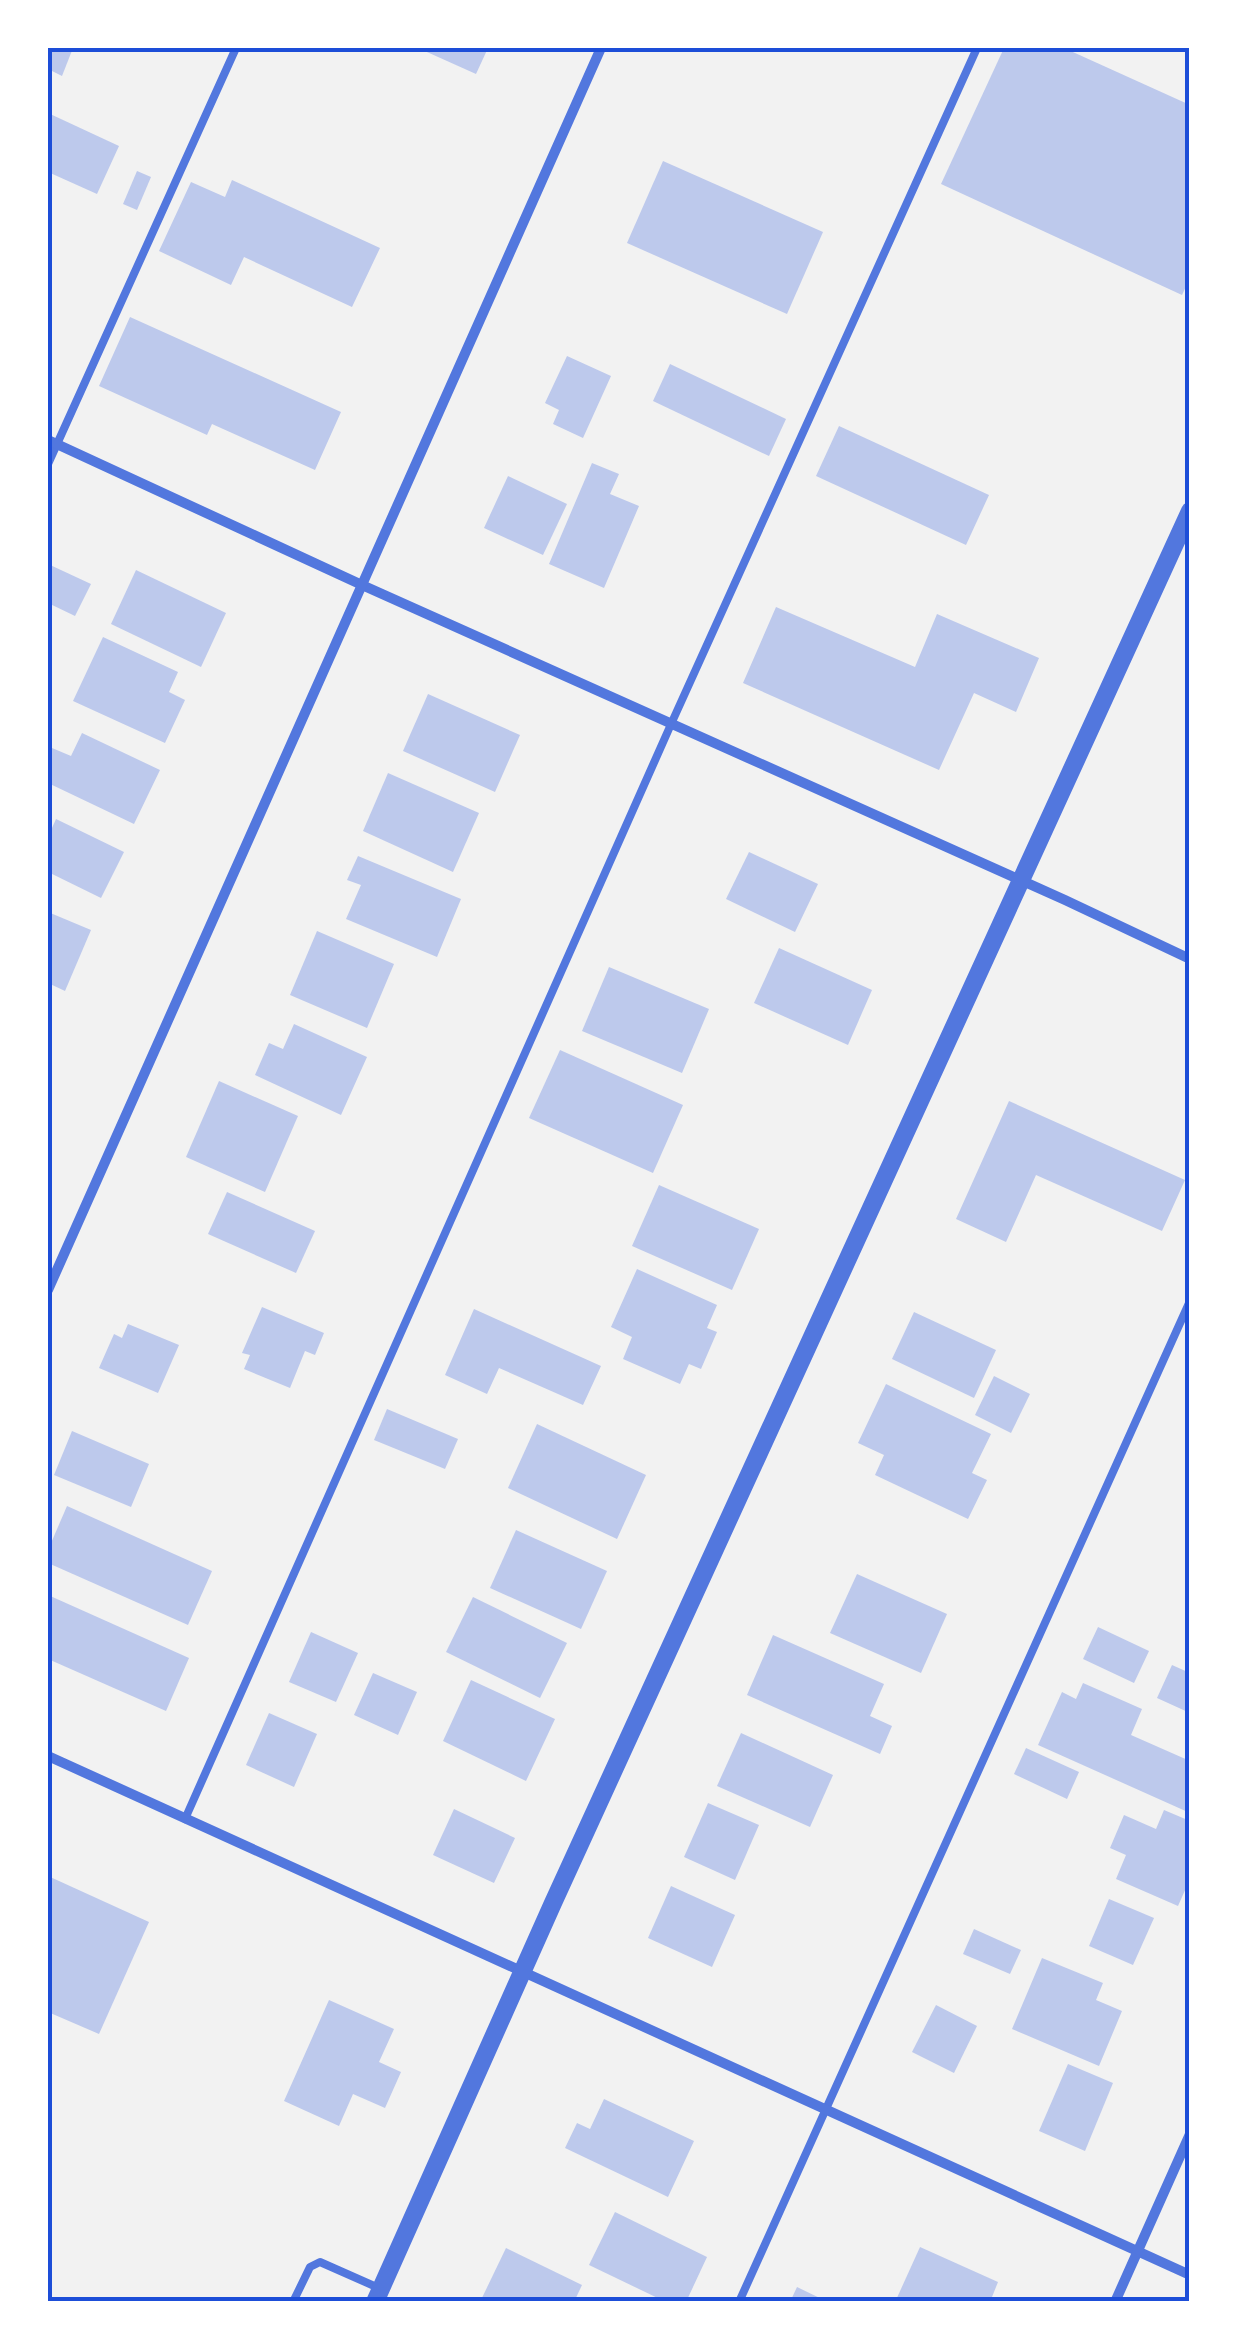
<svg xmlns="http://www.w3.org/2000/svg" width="1237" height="2349" viewBox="0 0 1237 2349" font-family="Inter,sans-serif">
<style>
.building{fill:#bdc9ec}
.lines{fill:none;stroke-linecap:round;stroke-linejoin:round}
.service{stroke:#5277de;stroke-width:8}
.minor{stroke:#5277de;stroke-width:10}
.tertiary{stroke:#5277de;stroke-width:18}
.neatline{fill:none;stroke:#1d4ed8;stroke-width:4}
</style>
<rect width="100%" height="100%" fill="#f2f2f2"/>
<g class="building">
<polygon points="48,48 73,48 62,76 48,69"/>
<polygon points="418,48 488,48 476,74"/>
<polygon points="1004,48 1064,48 1190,105 1190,278 1182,295 941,184"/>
<polygon points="48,113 119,146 97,194 48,172"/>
<polygon points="663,161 823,232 787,314 627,243"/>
<polygon points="137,171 151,177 137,210 123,204"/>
<polygon points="232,180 380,248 352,307 244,257 231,285 159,251 191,182 225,197"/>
<polygon points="130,317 341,412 315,470 212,424 207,435 99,386"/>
<polygon points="567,356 611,376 583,438 553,424 559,410 545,403"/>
<polygon points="670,364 786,419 769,456 653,401"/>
<polygon points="839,426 989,495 966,545 816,476"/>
<polygon points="592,463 619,474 610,494 639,506 604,588 549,564"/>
<polygon points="508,476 567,504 543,555 484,528"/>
<polygon points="48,564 91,584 75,616 48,603"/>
<polygon points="136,570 226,613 201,667 111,624"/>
<polygon points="776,607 915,667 937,614 1039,658 1016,712 974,693 939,770 743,683"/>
<polygon points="103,637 178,672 169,692 185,700 165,743 73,701"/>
<polygon points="428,694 520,735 495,792 403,751"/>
<polygon points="82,733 160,770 134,824 48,783 48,757 52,748 71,756"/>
<polygon points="388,773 479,813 453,872 363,831"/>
<polygon points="56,819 124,852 101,898 48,872 48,837"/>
<polygon points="749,852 818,884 795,932 726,899"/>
<polygon points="358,856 461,899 437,957 346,919 361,885 347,880"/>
<polygon points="48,912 91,930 65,991 48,983"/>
<polygon points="317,931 394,964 367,1028 290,995"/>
<polygon points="779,948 872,990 848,1045 754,1003"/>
<polygon points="609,967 709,1009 682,1073 582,1031"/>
<polygon points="294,1024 367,1057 341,1115 255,1075 269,1043 283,1049"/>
<polygon points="560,1050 683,1105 653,1173 529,1118"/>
<polygon points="219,1081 298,1116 265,1192 186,1157"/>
<polygon points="1009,1101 1185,1180 1162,1231 1036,1175 1006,1242 956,1219"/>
<polygon points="659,1185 759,1229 732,1290 632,1246"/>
<polygon points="227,1192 315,1231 296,1273 208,1234"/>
<polygon points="637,1269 717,1305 707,1328 717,1332 701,1369 689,1364 680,1384 623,1359 632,1337 611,1327"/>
<polygon points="262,1307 324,1333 315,1355 305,1351 290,1388 244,1369 250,1355 242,1353"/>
<polygon points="474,1309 601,1366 583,1405 499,1368 487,1394 445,1375"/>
<polygon points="914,1312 996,1350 974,1398 892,1359"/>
<polygon points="128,1324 179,1345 158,1393 99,1368 114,1334 122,1338"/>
<polygon points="994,1376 1030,1394 1011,1433 975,1415"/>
<polygon points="886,1384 991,1434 972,1473 987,1480 968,1519 875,1475 884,1455 858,1443"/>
<polygon points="387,1409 458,1439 445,1469 374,1440"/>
<polygon points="537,1424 646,1475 617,1539 508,1488"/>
<polygon points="72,1431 149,1464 131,1507 54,1475"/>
<polygon points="67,1506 212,1571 188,1625 48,1563 48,1550"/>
<polygon points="516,1530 607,1571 581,1629 490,1588"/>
<polygon points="857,1574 947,1614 921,1673 830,1633"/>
<polygon points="48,1595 189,1658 166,1711 48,1659"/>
<polygon points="473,1597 567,1643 540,1698 446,1652"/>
<polygon points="1098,1627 1149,1651 1134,1683 1083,1659"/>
<polygon points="311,1632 358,1653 336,1702 289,1682"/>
<polygon points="773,1635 884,1684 870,1716 892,1726 880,1754 747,1695"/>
<polygon points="1172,1665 1190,1673 1190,1713 1157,1698"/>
<polygon points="373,1673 417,1692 398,1735 354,1715"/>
<polygon points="471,1680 555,1719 526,1781 443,1741"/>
<polygon points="1083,1683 1142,1709 1131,1735 1190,1761 1190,1813 1038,1745 1062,1692 1076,1699"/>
<polygon points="269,1713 317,1734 294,1787 246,1765"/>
<polygon points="741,1733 833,1775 810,1827 717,1786"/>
<polygon points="1026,1748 1079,1772 1067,1799 1014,1774"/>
<polygon points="708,1803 759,1825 735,1880 684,1857"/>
<polygon points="454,1809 515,1838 494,1883 433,1855"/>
<polygon points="1164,1810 1190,1821 1190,1879 1178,1906 1116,1879 1126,1855 1110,1848 1124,1815 1156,1829"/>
<polygon points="48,1876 149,1922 99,2034 48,2012"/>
<polygon points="671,1886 735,1915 712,1967 648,1938"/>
<polygon points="1109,1899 1154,1918 1133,1965 1089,1946"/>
<polygon points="974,1929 1021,1950 1010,1974 963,1954"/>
<polygon points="1042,1958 1103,1983 1096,2000 1122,2011 1099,2066 1012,2029"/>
<polygon points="329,2000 394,2029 379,2062 401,2072 385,2108 353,2094 339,2126 284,2101"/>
<polygon points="936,2005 977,2026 954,2073 912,2052"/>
<polygon points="1068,2064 1113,2083 1085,2151 1039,2131"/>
<polygon points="604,2099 694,2141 668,2197 565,2148 577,2123 590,2129"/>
<polygon points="615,2212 707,2257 686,2302 666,2302 589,2265"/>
<polygon points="920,2247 998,2282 990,2302 896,2300"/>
<polygon points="506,2248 582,2285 574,2302 480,2302"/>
<polygon points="797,2287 828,2302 790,2302"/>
</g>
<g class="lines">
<g class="service">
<polyline points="48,464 236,48"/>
<polyline points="185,1819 672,722 977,48"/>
<polyline points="293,2302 310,2267 320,2262 381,2289"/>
<polyline points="739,2302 1190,1301"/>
</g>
<g class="minor">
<polyline points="48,440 362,585 1065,900 1190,959"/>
<polyline points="48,1290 601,48"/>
<polyline points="48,1756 1190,2275"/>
<polyline points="1115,2302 1190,2134"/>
</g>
<polyline class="tertiary" points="375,2302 553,1903 1190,511"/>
</g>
<rect width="1237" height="2349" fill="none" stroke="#ffffff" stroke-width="100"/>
<rect x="50" y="50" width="1137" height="2249" class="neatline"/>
</svg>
